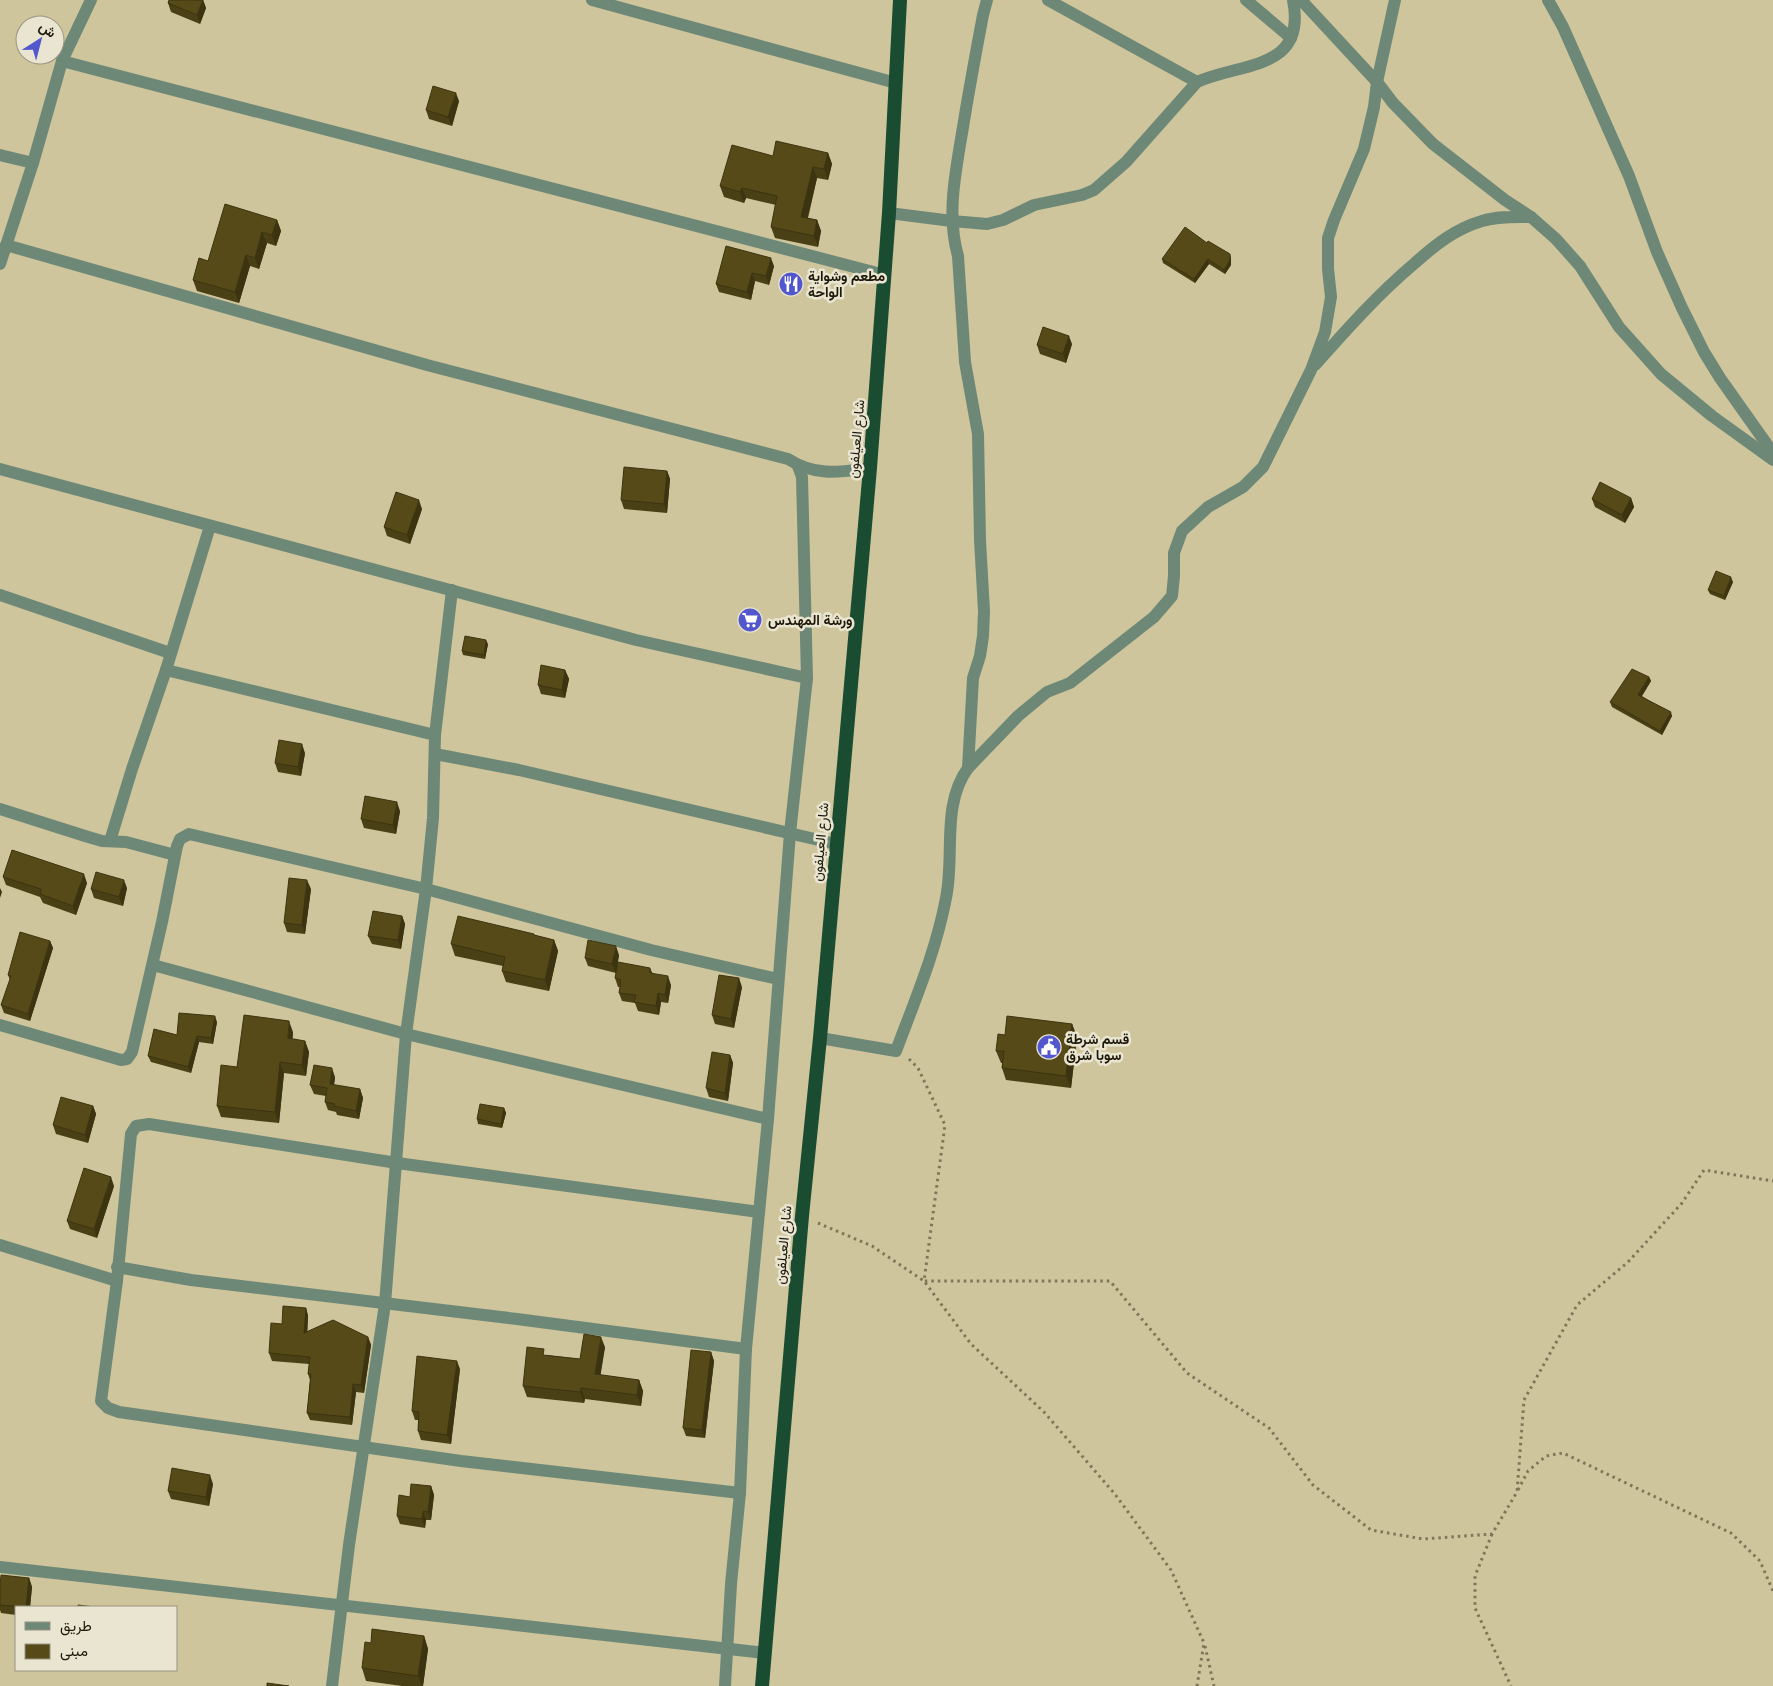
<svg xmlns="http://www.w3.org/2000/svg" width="1773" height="1686" viewBox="0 0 1773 1686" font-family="'Golos Text',Vazirmatn,sans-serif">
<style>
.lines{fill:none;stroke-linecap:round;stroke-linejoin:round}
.path{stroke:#7d7659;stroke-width:3;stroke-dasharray:2.5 4;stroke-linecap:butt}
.minor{stroke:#6e8877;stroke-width:12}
.trunk{stroke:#194c30;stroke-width:14}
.wall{fill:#4a4015}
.shaded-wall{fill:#3c3411}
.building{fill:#564a18;stroke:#3c3411}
.labels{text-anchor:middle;stroke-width:5;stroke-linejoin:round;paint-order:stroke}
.poi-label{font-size:14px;font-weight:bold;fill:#1d190a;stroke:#eae5d1;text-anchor:start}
.street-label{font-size:14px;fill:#1d190a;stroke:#eae5d1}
</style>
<rect width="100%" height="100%" fill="#cec59c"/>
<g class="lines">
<g class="path">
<polyline points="909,1059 918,1068 945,1125 924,1281 1110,1281 1187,1373 1269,1428 1313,1485 1371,1530 1423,1539 1492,1534 1517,1492 1524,1400 1577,1305 1628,1262 1682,1203 1704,1170 1773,1181"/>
<polyline points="818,1223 872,1246 924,1281 971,1344 1044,1412 1114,1493 1171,1570 1204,1643 1197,1686"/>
<polyline points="1518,1490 1528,1471 1546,1456 1563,1453 1731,1533 1760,1561 1773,1591"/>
<polyline points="1492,1534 1475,1576 1475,1608 1511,1686"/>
<polyline points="1205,1646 1214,1686"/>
</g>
<g class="minor">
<polyline points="592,0 896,83"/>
<polyline points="1048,0 1197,82"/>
<polyline points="1246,0 1291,38"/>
<polyline points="1301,0 1377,82 1393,103 1433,144 1505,200 1531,217 1556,239 1580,266 1619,327 1661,374 1712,416 1773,460"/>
<polyline points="1548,0 1563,27 1629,176 1657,252 1682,308 1704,352 1720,378 1773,453"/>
<polyline points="62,61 885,275"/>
<polyline points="0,155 33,163"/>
<path d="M889,213L952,221L987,224L1003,220L1034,205L1082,195L1094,190L1126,162L1197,82C1241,62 1307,71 1293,0"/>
<path d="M6,245L427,365L788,459C816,477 840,472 870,468"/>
<polyline points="0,264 33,163 62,61 91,0"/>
<path d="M1315,365C1347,329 1378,294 1415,263C1435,245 1455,229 1482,221C1498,216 1515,217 1531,217"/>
<polyline points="0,469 636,640 807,678"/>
<polyline points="0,595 170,653"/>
<polyline points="166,670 435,735"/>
<polyline points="435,754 519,770 836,844"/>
<path d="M968,768L973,678L980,656L983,636L984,611L980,540L978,434L965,362L958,256C946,214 956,170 963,127C969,90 976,52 983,15L987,0"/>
<polyline points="0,809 85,836 102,841 126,842 175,855"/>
<polyline points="110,841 132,769 166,670 210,526"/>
<polyline points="153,965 406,1034 768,1119"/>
<polyline points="0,1025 121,1060 127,1059 132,1052 162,922 177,846 180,839 189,834 426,889 651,950 778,979"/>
<path d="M820,1038L896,1051C915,1000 936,951 946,898C955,855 941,805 968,768L1018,716L1047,692L1070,683L1154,617L1172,596L1174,576V553L1182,531L1208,507L1243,487L1263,467L1311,370L1325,332L1331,297L1328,269V238L1334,220L1364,149L1374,107L1377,82L1395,0"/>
<polyline points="0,1245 117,1281"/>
<polyline points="117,1267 191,1280 517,1319 746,1349"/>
<polyline points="740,1493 461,1461 119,1412 108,1408 101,1401 117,1281 131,1134 136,1126 149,1124 397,1163 759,1212"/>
<polyline points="0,1567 765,1653"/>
<polyline points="332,1686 349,1545 385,1304 406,1034 426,889 433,818 435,735 452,590"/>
<polyline points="725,1686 731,1584 740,1493 746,1349 768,1119 790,833 807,678 802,477 798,466"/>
</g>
<polyline class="trunk" points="762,1686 802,1216 820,1038 870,468 889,213 900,0"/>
</g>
<g class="wall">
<polygon points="203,0 206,8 200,24 171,12 168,3"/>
<polygon points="459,101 452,126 429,119 426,110"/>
<polygon points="828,153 832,164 828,180 817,178 808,218 817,220 821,231 818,247 775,238 771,227 776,205 746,198 744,203 724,197 720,186 773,156"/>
<polygon points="277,220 281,231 276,246 267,243 259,269 250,266 239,303 197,291 193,280 208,261"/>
<polygon points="1207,243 1231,258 1231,265 1225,274 1209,264 1195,283 1163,263 1162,259"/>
<polygon points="774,266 769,285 755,281 751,300 719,292 716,284"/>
<polygon points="1072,344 1066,363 1040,354 1037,345"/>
<polygon points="667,471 670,479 667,513 624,509 621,500"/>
<polygon points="1631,498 1634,507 1625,523 1595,507 1592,499"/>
<polygon points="422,509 410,544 387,536 384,527"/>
<polygon points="1733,582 1725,600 1710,594 1708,590"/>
<polygon points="488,644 485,659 463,655 462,651"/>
<polygon points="565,670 569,679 565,698 541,694 538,685"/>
<polygon points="1649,677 1651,681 1642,696 1672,716 1662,735 1612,707 1610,702"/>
<polygon points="305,753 301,776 278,772 275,763"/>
<polygon points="400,811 396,834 364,828 361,819"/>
<polygon points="3,877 87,883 76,915 43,903 40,897 6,885"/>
<polygon points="127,888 123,906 94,898 91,889"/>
<polygon points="311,889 305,934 287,932 284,923"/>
<polygon points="402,916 405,924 401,949 372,944 368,936"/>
<polygon points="535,935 554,940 558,951 549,991 506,982 502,971 503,966 455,956 451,944"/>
<polygon points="50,941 53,948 30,1021 4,1013 1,1005 10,980 8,975"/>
<polygon points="619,955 616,973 588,966 585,958"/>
<polygon points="650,968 653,974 671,985 668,1003 661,1002 659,1015 638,1011 635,1003 622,1001 619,993 620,987 618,987 615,978"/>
<polygon points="742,987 734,1028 715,1024 712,1015"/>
<polygon points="217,1022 213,1044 199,1042 191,1073 151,1062 148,1056 177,1035"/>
<polygon points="1072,1024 1077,1037 1071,1088 1006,1080 1002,1068 1002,1063 1001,1063 996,1051 1005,1035"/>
<polygon points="293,1032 292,1039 305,1041 309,1052 306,1076 284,1073 279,1123 221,1117 217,1106 237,1067"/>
<polygon points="730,1055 733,1063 728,1101 709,1097 706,1088"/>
<polygon points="335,1077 334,1085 360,1089 363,1098 359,1119 337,1115 336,1112 328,1110 325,1102 326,1096 314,1094 310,1085"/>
<polygon points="93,1106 96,1114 88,1143 56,1134 53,1125"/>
<polygon points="504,1108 506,1113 502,1128 478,1124 477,1119"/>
<polygon points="114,1186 97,1238 70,1229 67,1221"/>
<polygon points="306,1308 308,1316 307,1332 368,1337 371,1345 364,1393 356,1392 352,1425 310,1420 307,1413 310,1380 308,1374 309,1364 272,1361 269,1353 282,1324"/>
<polygon points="605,1347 600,1375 639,1380 643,1391 641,1406 585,1399 584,1403 527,1397 523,1386 546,1355 580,1359"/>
<polygon points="711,1352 714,1361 705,1438 686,1436 683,1428"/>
<polygon points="460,1369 451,1444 421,1440 418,1431 418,1420 415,1420 412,1411"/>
<polygon points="213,1484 209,1506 171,1499 168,1491"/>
<polygon points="431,1486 434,1495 431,1520 426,1520 425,1528 400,1524 397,1516 410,1497"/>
<polygon points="29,1578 32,1587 30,1607 16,1607 16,1615 1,1613 0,1610 0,1586"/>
<polygon points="424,1636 428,1649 423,1686 402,1686 366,1681 362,1668"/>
</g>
<g class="shaded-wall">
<polygon points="203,0 206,8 200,24 197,15"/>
<polygon points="456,93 459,101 452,126 448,117"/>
<polygon points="828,153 832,164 828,180 824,169"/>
<polygon points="813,167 817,178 805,228 801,217"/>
<polygon points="742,188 746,198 744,203 740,192"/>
<polygon points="277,220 281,231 276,246 272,235"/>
<polygon points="817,220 821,231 818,247 814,236"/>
<polygon points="262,232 267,243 259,269 255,258"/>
<polygon points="1230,254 1231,258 1231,265 1225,274 1224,270"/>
<polygon points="246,255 250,266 239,303 235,292"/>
<polygon points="771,258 774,266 769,285 766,276"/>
<polygon points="1208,259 1209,264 1195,283 1194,279"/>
<polygon points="752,273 755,281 751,300 747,292"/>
<polygon points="1069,336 1072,344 1066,363 1063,354"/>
<polygon points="667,471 670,479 667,513 664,504"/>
<polygon points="1631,498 1634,507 1625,523 1622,515"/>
<polygon points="419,500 422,509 410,544 407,535"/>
<polygon points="1731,577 1733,582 1725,600 1724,596"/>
<polygon points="486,640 488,644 485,659 484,655"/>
<polygon points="565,670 569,679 565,698 562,690"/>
<polygon points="1649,677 1651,681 1640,699 1638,695"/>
<polygon points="1671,712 1672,716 1662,735 1660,731"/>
<polygon points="302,744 305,753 301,776 298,767"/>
<polygon points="397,802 400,811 396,834 393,825"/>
<polygon points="84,874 87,883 76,915 73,906"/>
<polygon points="124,880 127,888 123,906 119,897"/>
<polygon points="307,880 311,889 305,934 302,925"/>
<polygon points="0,888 2,892 0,898"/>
<polygon points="402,916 405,924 401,949 398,940"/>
<polygon points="554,940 558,951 549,991 545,980"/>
<polygon points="50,941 53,948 30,1021 28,1014"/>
<polygon points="616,946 619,955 616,973 612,964"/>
<polygon points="668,976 671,985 668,1003 665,995"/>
<polygon points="739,978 742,987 734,1028 731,1019"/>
<polygon points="658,993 661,1002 659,1015 656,1006"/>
<polygon points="215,1016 217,1022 213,1044 211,1038"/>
<polygon points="289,1021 293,1032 292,1049 288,1038"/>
<polygon points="1072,1024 1077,1037 1071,1088 1066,1076"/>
<polygon points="197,1036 199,1042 191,1073 188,1067"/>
<polygon points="305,1041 309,1052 306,1076 302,1065"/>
<polygon points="730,1055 733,1063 728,1101 725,1093"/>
<polygon points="280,1062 284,1073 279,1123 275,1112"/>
<polygon points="332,1068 335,1077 333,1092 330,1084"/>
<polygon points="360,1089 363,1098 359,1119 356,1111"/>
<polygon points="93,1106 96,1114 88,1143 85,1135"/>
<polygon points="504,1108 506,1113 502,1128 501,1124"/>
<polygon points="111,1177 114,1186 97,1238 94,1229"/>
<polygon points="306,1308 308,1316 307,1341 304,1333"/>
<polygon points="368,1337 371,1345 364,1393 361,1385"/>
<polygon points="601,1337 605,1347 599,1385 595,1374"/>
<polygon points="711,1352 714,1361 705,1438 702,1430"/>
<polygon points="457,1361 460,1369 451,1444 447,1435"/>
<polygon points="639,1380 643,1391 641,1406 637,1395"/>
<polygon points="353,1384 356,1392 352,1425 350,1417"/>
<polygon points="581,1388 585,1399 584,1403 580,1392"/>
<polygon points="210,1475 213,1484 209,1506 206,1497"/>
<polygon points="431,1486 434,1495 431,1520 428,1512"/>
<polygon points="423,1511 426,1520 425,1528 422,1519"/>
<polygon points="29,1578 32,1587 30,1607 26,1607"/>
<polygon points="424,1636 428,1649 423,1686 422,1686 418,1676"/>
</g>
<g class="building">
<polygon points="169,0 203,0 197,15 168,3"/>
<polygon points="433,86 456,93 448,117 426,110"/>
<polygon points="776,141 828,153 824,169 813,167 801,217 817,220 814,236 771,227 777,196 742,188 740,192 720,186 732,145 773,156"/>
<polygon points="225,204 277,220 272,235 262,232 255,258 246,255 235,292 193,280 199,258 208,261"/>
<polygon points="1185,227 1207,243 1208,241 1230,254 1230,260 1224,270 1208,259 1194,279 1162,259"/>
<polygon points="726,246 771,258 766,276 752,273 747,292 716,284"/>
<polygon points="1043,327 1069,336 1063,354 1037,345"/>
<polygon points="624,467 667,471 664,504 621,500"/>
<polygon points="1600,482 1631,498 1622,515 1592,499"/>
<polygon points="396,492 419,500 407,535 384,527"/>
<polygon points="1716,571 1731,577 1724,596 1708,590"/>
<polygon points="465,636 486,640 484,655 462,651"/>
<polygon points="541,665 565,670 562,690 538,685"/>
<polygon points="1632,669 1649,677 1638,695 1671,712 1660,731 1610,702"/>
<polygon points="279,740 302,744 298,767 275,763"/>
<polygon points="365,796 397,802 393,825 361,819"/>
<polygon points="12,850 84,874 73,906 40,894 41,889 3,877"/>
<polygon points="96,872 124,880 119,897 91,889"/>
<polygon points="289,878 307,880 302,925 284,923"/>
<polygon points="373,911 402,916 398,940 368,936"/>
<polygon points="458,916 534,934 534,935 554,940 545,980 502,971 505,957 451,944"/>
<polygon points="20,932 50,941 28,1014 1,1005 11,976 8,975"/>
<polygon points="588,940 616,946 612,964 585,958"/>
<polygon points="618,962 650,968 650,973 668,976 665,995 658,993 656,1006 634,1002 636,995 619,993 621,980 615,978"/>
<polygon points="719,975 739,978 731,1019 712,1015"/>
<polygon points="179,1013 215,1016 211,1038 197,1036 188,1067 148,1056 154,1029 177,1035"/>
<polygon points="244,1015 289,1021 288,1038 305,1041 302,1065 280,1062 275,1112 217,1106 221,1065 237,1067"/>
<polygon points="1007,1016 1072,1024 1066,1076 1002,1068 1004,1051 996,1051 998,1034 1005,1035"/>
<polygon points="712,1052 730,1055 725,1093 706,1088"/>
<polygon points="314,1065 332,1068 330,1084 360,1089 356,1111 334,1106 335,1104 325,1102 327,1088 310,1085"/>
<polygon points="61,1097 93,1106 85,1135 53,1125"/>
<polygon points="480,1104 504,1108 501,1124 477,1119"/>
<polygon points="84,1168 111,1177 94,1229 67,1221"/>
<polygon points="283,1306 306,1308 304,1333 333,1320 368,1337 361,1385 353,1384 350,1417 307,1413 311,1374 308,1374 310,1357 269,1353 271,1323 282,1324"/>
<polygon points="584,1334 601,1337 595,1374 639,1380 637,1395 581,1388 580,1392 523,1386 527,1347 544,1349 543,1355 580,1359"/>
<polygon points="691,1350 711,1352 702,1430 683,1428"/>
<polygon points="417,1356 457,1361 447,1435 418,1431 419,1412 412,1411"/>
<polygon points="172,1468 210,1475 206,1497 168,1491"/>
<polygon points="411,1484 431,1486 428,1512 423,1511 422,1519 397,1516 399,1495 410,1497"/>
<polygon points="1,1575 29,1578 26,1607 0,1605 0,1586"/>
<polygon points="78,1605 95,1607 78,1607"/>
<polygon points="372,1629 424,1636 418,1676 362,1668 365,1642 371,1643"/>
<polygon points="267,1683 289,1686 267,1686"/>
</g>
<defs>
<symbol id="restaurant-disc" viewBox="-11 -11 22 22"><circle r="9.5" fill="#5357ce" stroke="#eae5d1"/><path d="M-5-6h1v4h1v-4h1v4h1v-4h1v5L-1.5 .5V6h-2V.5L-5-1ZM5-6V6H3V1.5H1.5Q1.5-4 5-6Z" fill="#fff"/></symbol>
<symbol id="supermarket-disc" viewBox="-11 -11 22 22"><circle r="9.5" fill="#5357ce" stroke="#eae5d1"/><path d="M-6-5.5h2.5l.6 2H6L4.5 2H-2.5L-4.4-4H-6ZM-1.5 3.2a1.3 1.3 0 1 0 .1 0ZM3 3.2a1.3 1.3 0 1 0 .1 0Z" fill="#fff"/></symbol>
<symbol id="civic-disc" viewBox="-11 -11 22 22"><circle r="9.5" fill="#5357ce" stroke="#eae5d1"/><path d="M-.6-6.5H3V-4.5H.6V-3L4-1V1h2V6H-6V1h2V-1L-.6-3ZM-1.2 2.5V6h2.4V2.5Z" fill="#fff"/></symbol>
</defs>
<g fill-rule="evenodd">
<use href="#restaurant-disc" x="777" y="270" width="28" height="28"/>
<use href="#supermarket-disc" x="736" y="606" width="28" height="28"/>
<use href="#civic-disc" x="1035" y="1033" width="28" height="28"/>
</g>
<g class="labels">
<g class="poi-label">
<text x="808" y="281">مطعم وشواية<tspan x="808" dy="16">الواحة</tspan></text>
<text x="768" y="625">ورشة المهندس</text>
<text x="1066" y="1044">قسم شرطة<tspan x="1066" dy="16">سوبا شرق</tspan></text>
</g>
<g class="street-label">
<text transform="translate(856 439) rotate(-85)" y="5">شارع العيلفون</text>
<text transform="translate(820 842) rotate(-85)" y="5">شارع العيلفون</text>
<text transform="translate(783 1245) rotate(-85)" y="5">شارع العيلفون</text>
</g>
</g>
<rect x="15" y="1606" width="162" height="65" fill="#eae5d1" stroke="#989381"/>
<rect x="25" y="1622" width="25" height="8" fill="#6e8877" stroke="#989381"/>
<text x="60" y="1631" font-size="15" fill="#1d190a">طريق</text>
<rect x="25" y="1644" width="25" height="15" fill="#564a18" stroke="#989381"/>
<text x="60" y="1656" font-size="15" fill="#1d190a">مبنى</text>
<g transform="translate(40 40) rotate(36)"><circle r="24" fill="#eae5d1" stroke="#989381"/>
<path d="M0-4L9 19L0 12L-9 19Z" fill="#5357ce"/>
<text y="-8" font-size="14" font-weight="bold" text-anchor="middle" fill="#1d190a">ش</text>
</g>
</svg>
